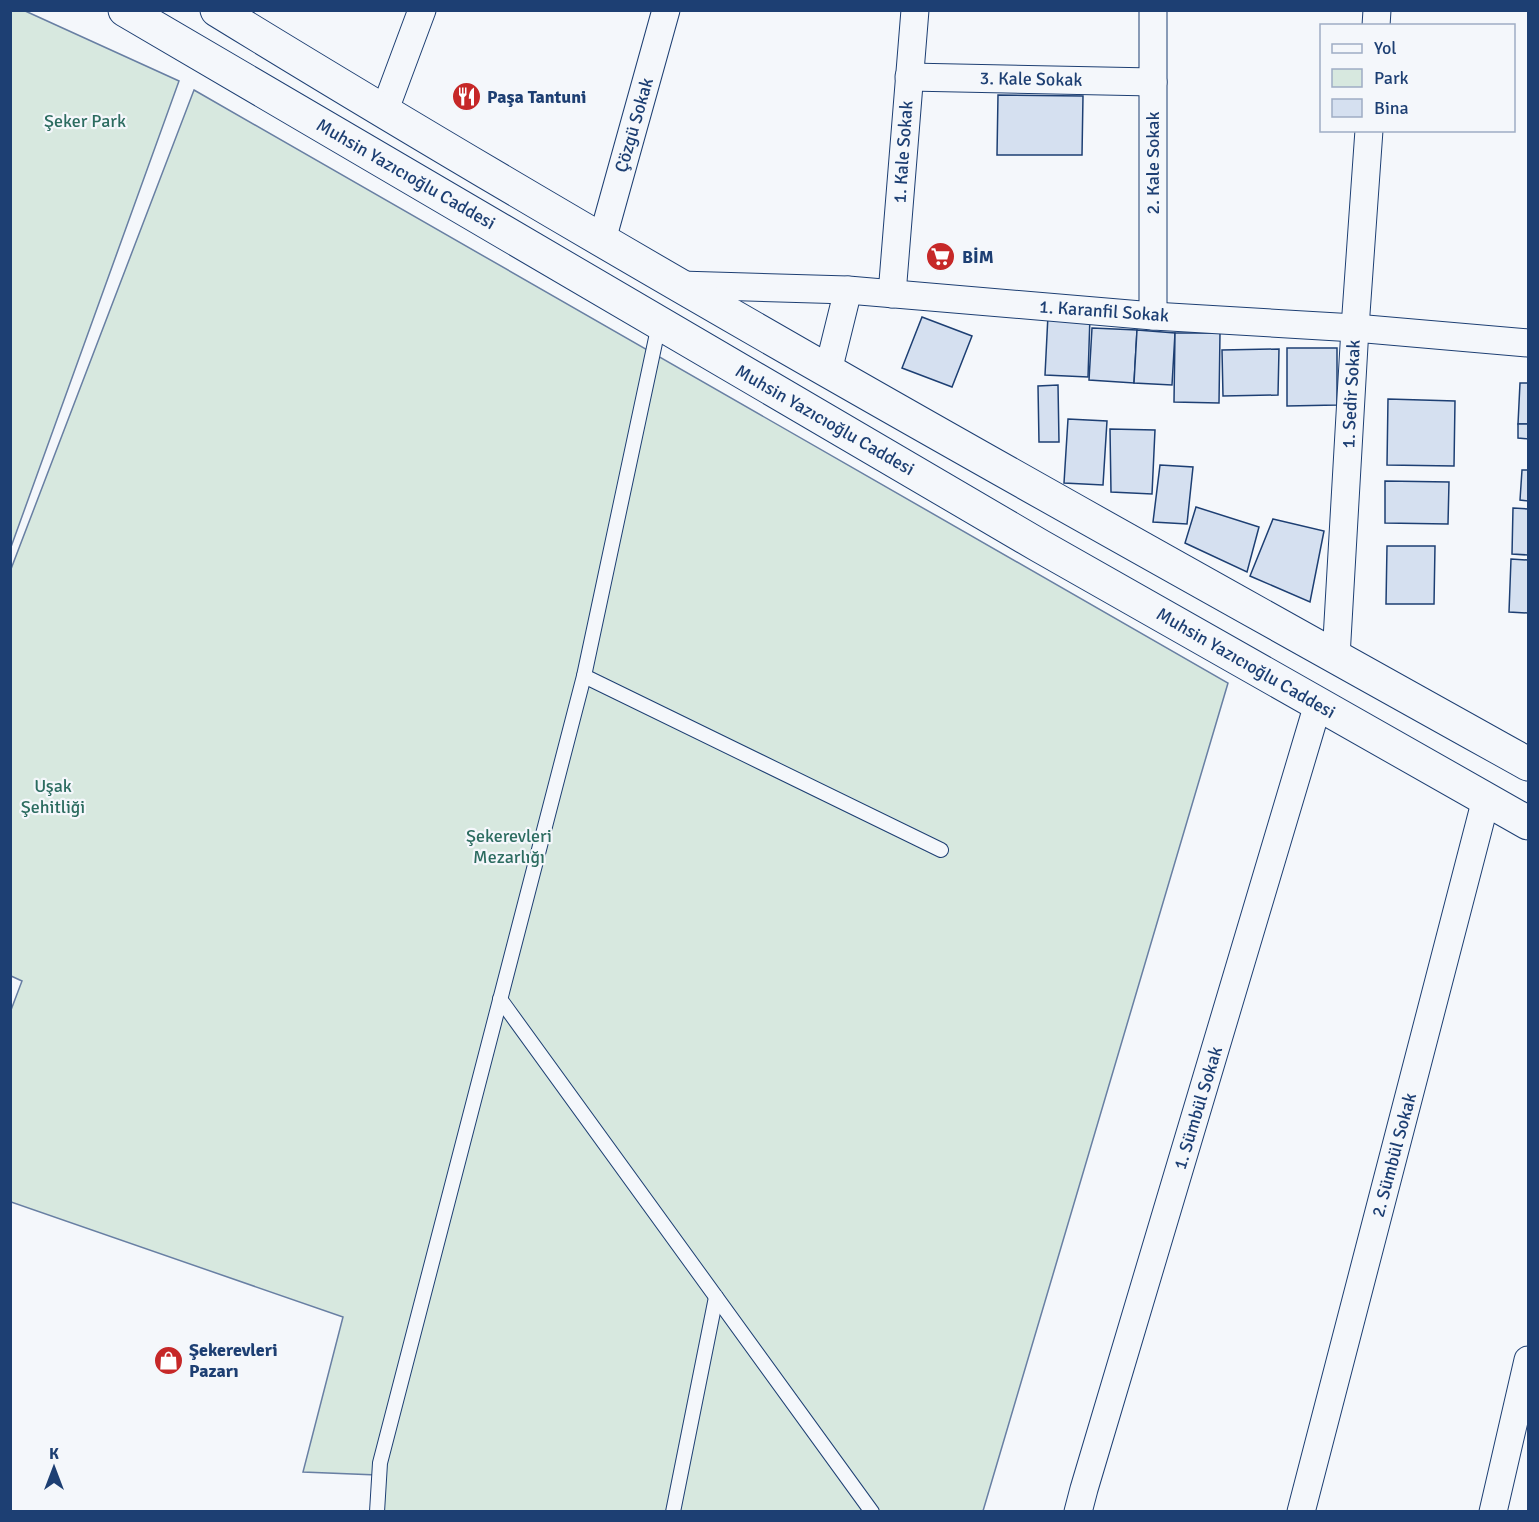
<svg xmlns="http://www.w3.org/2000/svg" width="1539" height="1522" viewBox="0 0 1539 1522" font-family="Signika,sans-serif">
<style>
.green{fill:#d7e8df;stroke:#687fa3;stroke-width:1.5}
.building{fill:#d5e0f0;stroke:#1d3f73;stroke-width:1.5}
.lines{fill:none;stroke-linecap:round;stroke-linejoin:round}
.service-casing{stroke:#1d3f73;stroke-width:16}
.minor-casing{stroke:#1d3f73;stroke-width:29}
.tertiary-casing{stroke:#1d3f73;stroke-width:35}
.service{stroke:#f4f7fb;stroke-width:14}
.minor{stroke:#f4f7fb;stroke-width:27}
.tertiary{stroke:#f4f7fb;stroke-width:33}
.labels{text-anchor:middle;stroke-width:4.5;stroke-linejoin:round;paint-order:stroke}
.street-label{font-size:18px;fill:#1d3f73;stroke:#f4f7fb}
.poi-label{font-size:18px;font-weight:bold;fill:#1d3f73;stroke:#f4f7fb;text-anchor:start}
.park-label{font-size:18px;fill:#2c6c60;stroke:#f4f7fb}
</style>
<rect width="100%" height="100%" fill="#f4f7fb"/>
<g class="green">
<polygon points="23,10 179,81 11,547 10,12 11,11"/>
<polygon points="194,90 1228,683 983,1511 372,1511 377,1475 303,1472 343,1317 11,1202 11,1010 22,981 11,976 11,569"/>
</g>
<g class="building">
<polygon points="998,95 1083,96 1082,155 997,155"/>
<polygon points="1048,315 1090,316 1088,377 1045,375"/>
<polygon points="922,317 972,336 952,387 902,368"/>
<polygon points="1092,328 1137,330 1134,383 1089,380"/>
<polygon points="1137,330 1175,333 1172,385 1134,383"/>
<polygon points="1175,333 1220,333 1219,403 1174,402"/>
<polygon points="1287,348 1337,348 1337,405 1287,406"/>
<polygon points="1279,349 1278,395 1223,396 1222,350"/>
<polygon points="1520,383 1528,383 1528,424 1518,424"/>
<polygon points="1058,385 1059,442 1039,442 1038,386"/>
<polygon points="1388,399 1455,401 1454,466 1387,465"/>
<polygon points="1068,419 1107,421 1103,485 1064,483"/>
<polygon points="1518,424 1528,424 1528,439 1518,438"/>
<polygon points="1110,429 1155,430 1152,494 1111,492"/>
<polygon points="1160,465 1193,467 1187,524 1153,522"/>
<polygon points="1522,470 1528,470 1528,501 1520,500"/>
<polygon points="1385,481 1449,482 1448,524 1385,523"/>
<polygon points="1196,507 1259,527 1247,572 1185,543"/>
<polygon points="1513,508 1528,509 1528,555 1512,554"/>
<polygon points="1273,519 1324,531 1310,602 1250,576"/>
<polygon points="1387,546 1435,546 1434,604 1386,604"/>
<polygon points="1511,559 1528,560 1528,613 1509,612"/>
</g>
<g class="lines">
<defs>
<g id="service">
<polyline points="584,676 941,850"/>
<polyline points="500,999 872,1512"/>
<polyline points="377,1512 380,1463 584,676 659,324"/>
<polyline points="673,1512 716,1297"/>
</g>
<g id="minor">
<polyline points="1153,10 1153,316"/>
<polyline points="1376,26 1377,10"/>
<polyline points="909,77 1153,82"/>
<polyline points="384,112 422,10"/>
<polyline points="602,240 666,10"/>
<polyline points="680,285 848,290 1153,316 1355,328 1528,343"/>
<polyline points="892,294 915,10"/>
<polyline points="828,371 848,290"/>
<polyline points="1336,657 1355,328 1369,130"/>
<polyline points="1078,1512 1084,1489 1318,704"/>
<polyline points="1301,1512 1486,799"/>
<polyline points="1493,1512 1528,1360"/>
</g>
<g id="tertiary">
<polyline points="125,10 1040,546 1528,823"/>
<path d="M217,10C647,274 1088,519 1528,764"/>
</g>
</defs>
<use href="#service" class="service-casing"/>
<use href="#minor" class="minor-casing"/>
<use href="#tertiary" class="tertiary-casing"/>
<use href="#service" class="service"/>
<use href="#minor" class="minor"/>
<use href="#tertiary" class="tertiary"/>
</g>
<defs>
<symbol id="restaurant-disc" viewBox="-11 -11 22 22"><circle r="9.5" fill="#c62828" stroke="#f4f7fb"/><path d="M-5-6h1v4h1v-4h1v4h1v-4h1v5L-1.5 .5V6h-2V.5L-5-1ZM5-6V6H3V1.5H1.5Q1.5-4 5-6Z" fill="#fff"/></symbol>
<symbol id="supermarket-disc" viewBox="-11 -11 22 22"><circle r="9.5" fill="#c62828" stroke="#f4f7fb"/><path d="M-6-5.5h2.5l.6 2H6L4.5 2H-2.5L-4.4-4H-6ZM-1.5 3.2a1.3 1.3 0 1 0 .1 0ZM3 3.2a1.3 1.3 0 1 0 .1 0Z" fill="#fff"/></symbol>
<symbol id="shop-disc" viewBox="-11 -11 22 22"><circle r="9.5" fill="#c62828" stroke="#f4f7fb"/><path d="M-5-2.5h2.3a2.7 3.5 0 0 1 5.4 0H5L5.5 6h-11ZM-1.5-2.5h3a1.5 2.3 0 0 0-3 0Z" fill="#fff"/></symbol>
</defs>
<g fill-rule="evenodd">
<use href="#restaurant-disc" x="450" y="80" width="33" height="33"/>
<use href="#supermarket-disc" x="924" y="240" width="33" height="33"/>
<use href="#shop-disc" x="152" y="1344" width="33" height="33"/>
</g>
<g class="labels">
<g class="street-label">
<text transform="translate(1031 79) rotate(1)" y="6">3. Kale Sokak</text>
<text transform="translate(634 125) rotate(-74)" y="6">Çözgü Sokak</text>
<text transform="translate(903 152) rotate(-86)" y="6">1. Kale Sokak</text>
<text transform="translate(1153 163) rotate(-90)" y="6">2. Kale Sokak</text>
<text transform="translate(406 174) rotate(30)" y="6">Muhsin Yazıcıoğlu Caddesi</text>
<text transform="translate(1104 311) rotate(4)" y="6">1. Karanfil Sokak</text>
<text transform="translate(1351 394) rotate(-87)" y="6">1. Sedir Sokak</text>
<text transform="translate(825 420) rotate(30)" y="6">Muhsin Yazıcıoğlu Caddesi</text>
<text transform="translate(1246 663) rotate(30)" y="6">Muhsin Yazıcıoğlu Caddesi</text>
<text transform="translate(1198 1108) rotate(-73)" y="6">1. Sümbül Sokak</text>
<text transform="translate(1394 1155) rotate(-75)" y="6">2. Sümbül Sokak</text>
</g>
<g class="poi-label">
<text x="487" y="103">Paşa Tantuni</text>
<text x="962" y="263">BİM</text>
<text x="189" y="1356">Şekerevleri<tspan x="189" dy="21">Pazarı</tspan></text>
</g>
<g class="park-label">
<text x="85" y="127">Şeker Park</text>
<text x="53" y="792">Uşak<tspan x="53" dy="21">Şehitliği</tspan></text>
<text x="509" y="842">Şekerevleri<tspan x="509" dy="21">Mezarlığı</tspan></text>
</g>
</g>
<rect width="1539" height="1522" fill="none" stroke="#1d3f73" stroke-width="24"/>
<rect x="1320" y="24" width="195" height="108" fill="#f4f7fb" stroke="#9eadc5" stroke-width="1.5"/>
<rect x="1332" y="44" width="30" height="9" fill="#f4f7fb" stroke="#9eadc5" stroke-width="1.5"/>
<text x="1374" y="54" font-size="18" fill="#1d3f73">Yol</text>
<rect x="1332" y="69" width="30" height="18" fill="#d7e8df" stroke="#9eadc5" stroke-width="1.5"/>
<text x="1374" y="84" font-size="18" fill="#1d3f73">Park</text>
<rect x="1332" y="99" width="30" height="18" fill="#d5e0f0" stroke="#9eadc5" stroke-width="1.5"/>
<text x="1374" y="114" font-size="18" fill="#1d3f73">Bina</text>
<g transform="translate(54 1468)" stroke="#f4f7fb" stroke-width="4.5" paint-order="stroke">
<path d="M0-4.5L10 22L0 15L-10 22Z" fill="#1d3f73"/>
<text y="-9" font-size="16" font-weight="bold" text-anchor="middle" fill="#1d3f73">K</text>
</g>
</svg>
